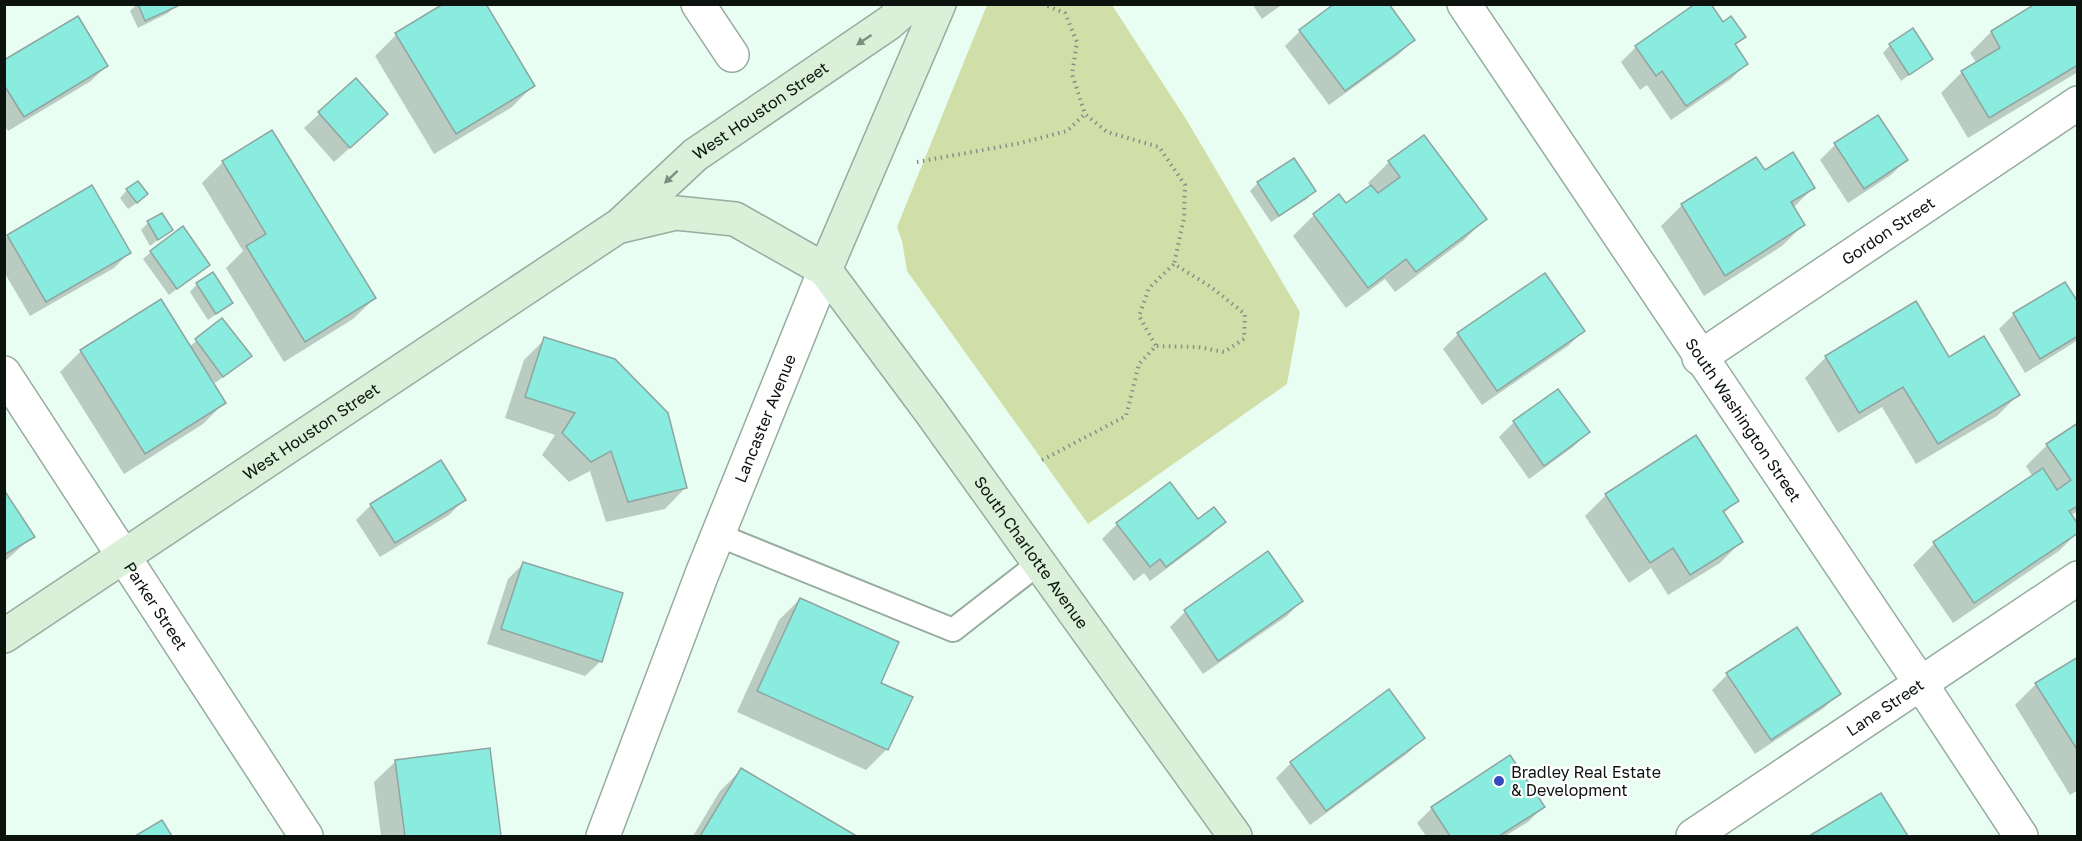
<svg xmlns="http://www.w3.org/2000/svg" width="2082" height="841" viewBox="0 0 2082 841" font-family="'Golos Text',sans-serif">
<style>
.green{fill:#d0dfa7}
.shadow{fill:#0003}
.building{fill:#89ecde;stroke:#8ea5a1;stroke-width:1.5}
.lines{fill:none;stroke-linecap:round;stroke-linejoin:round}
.lane-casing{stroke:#97aba1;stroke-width:26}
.street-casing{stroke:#97aba1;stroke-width:36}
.secondary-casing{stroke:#97aba1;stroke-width:36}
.path{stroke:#829189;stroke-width:4;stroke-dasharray:1.5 4.5;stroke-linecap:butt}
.lane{stroke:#fff;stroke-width:22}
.street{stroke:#fff;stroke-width:33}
.secondary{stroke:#daf0d8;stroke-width:33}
.oneway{fill:#7d8d7e}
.poi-dot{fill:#354bbc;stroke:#fff;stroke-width:2}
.labels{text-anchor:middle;stroke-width:4.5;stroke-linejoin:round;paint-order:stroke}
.street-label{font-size:16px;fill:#0c130f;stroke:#fff}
.poi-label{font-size:16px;fill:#0c130f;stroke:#fff;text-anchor:start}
</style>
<rect width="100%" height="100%" fill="#e9fef3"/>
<polygon class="green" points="987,5 1112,5 1186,119 1300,312 1287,384 1088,524 907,271 902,241 897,227"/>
<g class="shadow">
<polygon points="137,4 175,4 176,6 168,13 138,28 130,11"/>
<polygon points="1252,4 1283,4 1262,19"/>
<polygon points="2038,4 2078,4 2078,72 1968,138 1941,93 1962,72 1977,64 1970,53 1991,32"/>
<polygon points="1722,24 1744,36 1734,46 1746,64 1731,79 1671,120 1647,85 1640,90 1621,62 1636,47"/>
<polygon points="1300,31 1413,40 1398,55 1329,105 1285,46"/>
<polygon points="396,35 533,86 512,107 434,154 375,56"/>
<polygon points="1890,45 1931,59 1901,81 1883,53"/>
<polygon points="4,62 106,66 91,81 8,131 4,125"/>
<polygon points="356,80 371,129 334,162 304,128"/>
<polygon points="1878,117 1906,160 1891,175 1848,203 1820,160 1835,145"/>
<polygon points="1424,137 1485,219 1464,240 1395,292 1385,279 1346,308 1293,236 1314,215 1339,196 1345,205 1371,187 1368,183 1389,162"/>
<polygon points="1293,160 1314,191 1307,199 1271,222 1250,191 1258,183"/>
<polygon points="223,162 375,298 353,319 284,362 226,268 243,251 202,183"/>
<polygon points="1764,172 1814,187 1793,208 1803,225 1782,246 1704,296 1661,226 1682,205"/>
<polygon points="91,187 129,253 114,268 30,316 4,272 4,239"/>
<polygon points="127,190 138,202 128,209 120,198"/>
<polygon points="148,223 171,230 150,246 141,230"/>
<polygon points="151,252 208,265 169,295 143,259"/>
<polygon points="197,284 232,303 208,320 190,292"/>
<polygon points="2065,284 2078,305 2078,340 2025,373 1999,329 2014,314"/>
<polygon points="222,320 242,363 215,383 209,375 207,376 224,403 203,424 124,474 60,372 81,351 189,347"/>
<polygon points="1583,331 1568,346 1482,405 1443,349 1458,334"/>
<polygon points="545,339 686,487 665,509 606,522 590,471 569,482 542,455 555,435 505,418 524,360"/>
<polygon points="1826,357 1949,359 2018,395 1997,416 1916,464 1882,407 1838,433 1805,378"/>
<polygon points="1558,391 1588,432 1573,447 1529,479 1499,437 1514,422"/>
<polygon points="2078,425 2078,511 2070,516 2078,532 2059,551 1953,623 1913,565 1934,544 2033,477 2026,466 2047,445"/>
<polygon points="4,492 33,536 4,562"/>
<polygon points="1606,495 1737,501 1723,514 1741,542 1720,563 1668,595 1651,568 1629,583 1585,516"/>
<polygon points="464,500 449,515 380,557 356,520 371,505"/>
<polygon points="1198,522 1224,522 1209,537 1150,581 1144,573 1134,581 1102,539 1117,524"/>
<polygon points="1268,553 1301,601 1287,616 1203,674 1170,627 1185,612"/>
<polygon points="523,564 601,661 585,676 487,644 508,579"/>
<polygon points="800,599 879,684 887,749 866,770 737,712 779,620"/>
<polygon points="2078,659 2078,790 2070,795 2015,705 2036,684"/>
<polygon points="1727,675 1839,693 1824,708 1755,754 1712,690"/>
<polygon points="1389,691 1423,738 1408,753 1310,825 1276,778 1291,763"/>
<polygon points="489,750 500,836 381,836 374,782 396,761"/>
<polygon points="741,770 853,836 693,836 720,791"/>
<polygon points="1881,795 1906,836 1812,836"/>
<polygon points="1543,807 1528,822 1505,836 1426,836 1417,823 1432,808"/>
</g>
<g class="building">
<polygon points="138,4 177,4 178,6 145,21"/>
<polygon points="443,4 486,4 535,86 456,134 395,33"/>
<polygon points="1334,4 1389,4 1415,40 1345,91 1299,30"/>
<polygon points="1695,4 1711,4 1723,22 1731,16 1746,37 1735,44 1748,64 1686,106 1662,71 1656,76 1635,46"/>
<polygon points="2035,4 2078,4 2078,65 1989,118 1961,71 2000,48 1991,31"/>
<polygon points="78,16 108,66 24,117 4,85 4,60"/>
<polygon points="1913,28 1933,59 1909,75 1889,44"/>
<polygon points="356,78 388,114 350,148 318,112"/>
<polygon points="1878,115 1908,160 1864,189 1834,143"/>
<polygon points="272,130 376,298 305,342 246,246 266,234 222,161"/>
<polygon points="1424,135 1487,219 1416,272 1406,259 1368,288 1313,214 1339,194 1346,203 1371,185 1378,193 1400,177 1388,161"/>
<polygon points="1793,152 1815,188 1791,202 1805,225 1725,276 1681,204 1756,157 1765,170"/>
<polygon points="1294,158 1316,191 1279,216 1257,182"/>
<polygon points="138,181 148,194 137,203 126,189"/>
<polygon points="92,185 131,253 46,302 7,235"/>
<polygon points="162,213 173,230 158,240 147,221"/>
<polygon points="183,226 210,265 177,289 150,251"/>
<polygon points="213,272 233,303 216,314 196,283"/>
<polygon points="1545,273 1585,331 1497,391 1457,333"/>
<polygon points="2065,282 2078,302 2078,336 2040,359 2013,313"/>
<polygon points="161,299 226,403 145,454 80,350"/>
<polygon points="1916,301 1949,357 1984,336 2020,395 1938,444 1903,387 1859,413 1825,356"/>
<polygon points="222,318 252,356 223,377 195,339"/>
<polygon points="544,337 615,359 668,413 687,488 628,502 611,451 591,462 562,433 575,413 525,397"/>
<polygon points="1558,389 1590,432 1544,466 1513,421"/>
<polygon points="2078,423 2078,506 2069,511 2078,524 2078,533 1974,603 1933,542 2043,468 2057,490 2071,480 2046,444"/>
<polygon points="1696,435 1739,501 1723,511 1743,542 1690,575 1673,548 1650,563 1605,494"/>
<polygon points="441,460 466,500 395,543 370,504"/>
<polygon points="1170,482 1198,519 1214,507 1226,522 1166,567 1160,559 1150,567 1116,523"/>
<polygon points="4,490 35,537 4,555"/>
<polygon points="1268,551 1303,601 1218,661 1184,610"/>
<polygon points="523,562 623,593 602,662 501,629"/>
<polygon points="800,598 899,642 881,683 913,697 888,750 757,691"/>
<polygon points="1797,627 1841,694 1771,740 1726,673"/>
<polygon points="2078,657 2078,751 2035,683"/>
<polygon points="1389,689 1425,738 1326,811 1290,762"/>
<polygon points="490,748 501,836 405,836 395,760"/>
<polygon points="1510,755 1545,807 1499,836 1450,836 1431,807"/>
<polygon points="741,768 855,835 854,836 700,836"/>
<polygon points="1881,793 1908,836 1809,836"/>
<polygon points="162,820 172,836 135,836"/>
</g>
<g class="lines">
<defs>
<polyline id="lane" points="718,535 953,630 1039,563"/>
<g id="street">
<polyline points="698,4 732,55"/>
<path id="s1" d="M1464,4L1921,684L2021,836"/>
<path id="s2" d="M1699,358L2078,103"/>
<path id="s3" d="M4,373L306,836"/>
<path id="s4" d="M603,836L702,574L825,270"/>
<path id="s5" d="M1693,836L2078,578"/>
</g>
<g id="secondary">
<path id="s6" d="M619,226L695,155L889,23L911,4"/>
<polyline points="825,270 939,4"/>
<path id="s7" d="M4,636L617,227L676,213L735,219L825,270L930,411L1235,836"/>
</g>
</defs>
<use href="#lane" class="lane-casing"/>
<use href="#street" class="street-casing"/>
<use href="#secondary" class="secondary-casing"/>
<g class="path">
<polyline points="1042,4 1065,13 1077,42 1072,74 1085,114 1107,132 1159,147 1185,185 1184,218 1174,264"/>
<polyline points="917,162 1021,143 1067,131 1085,114"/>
<polyline points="1042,460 1126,416 1139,364 1156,346 1198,347 1224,352 1244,339 1245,314 1211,287 1174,264 1149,288 1139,316 1156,346"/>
</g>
<use href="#lane" class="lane"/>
<use href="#street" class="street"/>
<use href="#secondary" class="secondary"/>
</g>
<defs><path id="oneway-solid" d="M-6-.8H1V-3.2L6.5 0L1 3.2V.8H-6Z" transform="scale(1.5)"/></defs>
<g class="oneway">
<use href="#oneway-solid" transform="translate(864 40) rotate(146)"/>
<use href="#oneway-solid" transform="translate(671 177) rotate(137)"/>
</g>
<circle class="poi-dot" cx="1499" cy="781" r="6"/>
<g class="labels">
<g class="street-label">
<text dy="6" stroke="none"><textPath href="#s6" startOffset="183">West Houston Street</textPath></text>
<text dy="6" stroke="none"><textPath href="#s2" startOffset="228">Gordon Street</textPath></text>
<text dy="6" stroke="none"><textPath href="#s4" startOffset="448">Lancaster Avenue</textPath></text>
<text dy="6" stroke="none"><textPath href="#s1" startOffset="501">South Washington Street</textPath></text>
<text dy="6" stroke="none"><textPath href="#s7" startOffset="369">West Houston Street</textPath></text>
<text dy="6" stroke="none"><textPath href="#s7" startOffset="1310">South Charlotte Avenue</textPath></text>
<text dy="6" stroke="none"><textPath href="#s3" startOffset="278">Parker Street</textPath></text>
<text dy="6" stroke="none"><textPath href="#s5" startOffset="231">Lane Street</textPath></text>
</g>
<g class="poi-label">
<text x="1511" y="778">Bradley Real Estate<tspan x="1511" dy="18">&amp; Development</tspan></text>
</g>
</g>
<rect width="2082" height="841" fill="none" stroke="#0c130f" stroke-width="12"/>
</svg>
